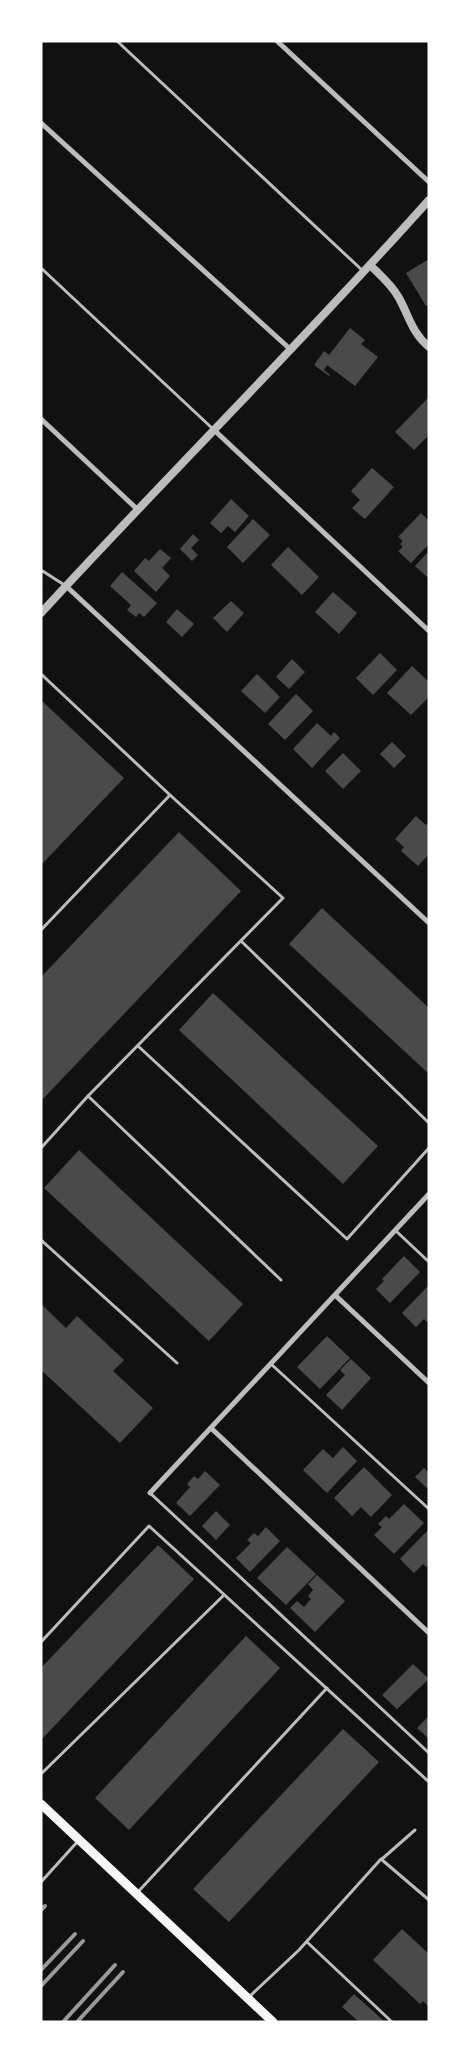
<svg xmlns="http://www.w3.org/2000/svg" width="470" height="2063" viewBox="0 0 470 2063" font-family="Arial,sans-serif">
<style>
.building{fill:#4a4a4a}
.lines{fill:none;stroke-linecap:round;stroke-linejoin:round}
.service{stroke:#bcbcbc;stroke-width:3}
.minor{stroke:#bcbcbc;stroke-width:5}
.tertiary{stroke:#bcbcbc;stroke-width:8}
.secondary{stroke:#f5f5f5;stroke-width:9}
.rail{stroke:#9a9a9a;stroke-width:4}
</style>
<rect width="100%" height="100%" fill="#111"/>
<g class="building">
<polygon points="429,259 429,304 426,306 406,273"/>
<polygon points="350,328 365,340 361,344 378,357 355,386 327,365 324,370 330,375 329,376 314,365 324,351 329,355"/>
<polygon points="428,398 429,435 414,450 395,432"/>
<polygon points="372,468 394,487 365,519 352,508 360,500 351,491"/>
<polygon points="231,499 249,516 235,532 228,526 221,533 210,523"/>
<polygon points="421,513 429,521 429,544 411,563 398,551 403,547 400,544 403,541 398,537"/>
<polygon points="253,519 270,535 243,563 227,547"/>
<polygon points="193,534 199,540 191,548 198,555 192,561 180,549"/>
<polygon points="288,547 319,577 302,595 271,565"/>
<polygon points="160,549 171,558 162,568 170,576 156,592 134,571 145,558 149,561"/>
<polygon points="429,551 429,575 427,577 415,566"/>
<polygon points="122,572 157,603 144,617 139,613 136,617 127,610 131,605 110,586"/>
<polygon points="333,592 357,613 339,634 315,612"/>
<polygon points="231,601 244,613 227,632 213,618"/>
<polygon points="177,609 194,624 182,637 166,622"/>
<polygon points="380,653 397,670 373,695 356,678"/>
<polygon points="292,659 305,672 289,689 276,677"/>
<polygon points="412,666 429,682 429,697 411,715 387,693"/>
<polygon points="257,674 280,697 265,713 241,691"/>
<polygon points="296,694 313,711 285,740 268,724"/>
<polygon points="41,700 124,778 41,865"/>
<polygon points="317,723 331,736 334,732 340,738 312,768 293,749"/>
<polygon points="392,742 406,756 394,768 380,754"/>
<polygon points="343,753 361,771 343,789 325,771"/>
<polygon points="416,816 426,825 429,822 429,854 418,866 401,851 404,847 395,839"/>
<polygon points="179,832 241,891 41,1101 41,977"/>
<polygon points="322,908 429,1008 429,1074 289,944"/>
<polygon points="213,993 378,1146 343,1184 179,1030"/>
<polygon points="79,1150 243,1304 209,1341 44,1188"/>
<polygon points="404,1256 420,1272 390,1303 376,1289 384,1281 382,1279"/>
<polygon points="429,1285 429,1320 427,1322 424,1319 416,1327 402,1313"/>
<polygon points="41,1304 66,1328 77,1316 124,1360 113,1371 153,1408 120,1443 41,1370"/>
<polygon points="327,1336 350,1358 320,1389 297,1367"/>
<polygon points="351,1359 371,1378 342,1410 326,1395 345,1375 340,1370"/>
<polygon points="343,1447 357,1461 327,1493 303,1470 323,1449 333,1458"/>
<polygon points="364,1467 392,1495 371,1517 361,1507 352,1516 334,1498"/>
<polygon points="424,1468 429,1473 429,1490 415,1477"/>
<polygon points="205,1471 220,1485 190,1516 176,1503 190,1487 187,1484 194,1476 198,1479"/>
<polygon points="404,1504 424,1523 394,1554 374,1535 382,1527 378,1524 386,1516 389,1519"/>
<polygon points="216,1511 230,1525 216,1540 202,1526"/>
<polygon points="266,1527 280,1541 250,1572 236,1558 251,1543 247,1540 254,1533 258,1536"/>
<polygon points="429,1529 429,1564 426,1567 423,1564 414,1573 400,1559"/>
<polygon points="158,1545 194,1579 41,1740 41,1668"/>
<polygon points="287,1547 316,1574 286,1605 257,1578"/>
<polygon points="317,1575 345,1601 315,1632 290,1608 297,1601 304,1607 311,1599 308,1596 313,1590 308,1584"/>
<polygon points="246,1636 280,1668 129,1830 95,1798"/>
<polygon points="413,1664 429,1679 397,1709 382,1695"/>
<polygon points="429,1716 429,1739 417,1728"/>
<polygon points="343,1729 379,1762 229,1922 193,1889"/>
<polygon points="402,1929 429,1954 429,2007 423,2001 420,2004 373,1960"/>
<polygon points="354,1994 385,2022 359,2022 342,2007"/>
</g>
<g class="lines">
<g class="service">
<polyline points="117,41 363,271"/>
<polyline points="41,268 213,429"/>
<polyline points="41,570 66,586"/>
<polyline points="41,674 170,795 283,898 88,1096 41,1148"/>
<polyline points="41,930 170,795"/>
<polyline points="241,941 429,1123"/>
<polyline points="138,1046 347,1239 429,1148"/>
<polyline points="88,1096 281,1280"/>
<polyline points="395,1230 429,1262"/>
<polyline points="41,1240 177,1363"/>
<polyline points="271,1364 429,1509"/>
<polyline points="150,1493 429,1753"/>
<polyline points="41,1642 149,1526 429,1782"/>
<polyline points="41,1774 224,1595"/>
<polyline points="382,1859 415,1830"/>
<polyline points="41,1882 79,1840"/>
<polyline points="137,1893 327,1688"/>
<polyline points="307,1942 392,2022"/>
<polyline points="249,1997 299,1950 381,1859 429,1900"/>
</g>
<g class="minor">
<polyline points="277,41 429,182"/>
<polyline points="41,123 290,349"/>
<polyline points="41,419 137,509"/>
<polyline points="213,429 429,631"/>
<polyline points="66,586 429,923"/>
<polyline points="336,1296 429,1383"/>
<polyline points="211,1428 429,1633"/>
<polyline points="150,1493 429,1194"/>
</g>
<g class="tertiary">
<path d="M370,265C380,275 392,285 399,298C409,316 412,333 429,347"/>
<path d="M41,613C169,474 303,341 429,200"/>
</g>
<polyline class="secondary" points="41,1804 273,2022"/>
<g class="rail">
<polyline points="41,1910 45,1906"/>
<polyline points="41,1970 75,1934"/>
<polyline points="41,1986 83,1941"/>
<polyline points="63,2022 115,1965"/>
<polyline points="77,2022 123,1972"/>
</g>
</g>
<rect width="470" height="2063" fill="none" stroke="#ffffff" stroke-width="85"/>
</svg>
